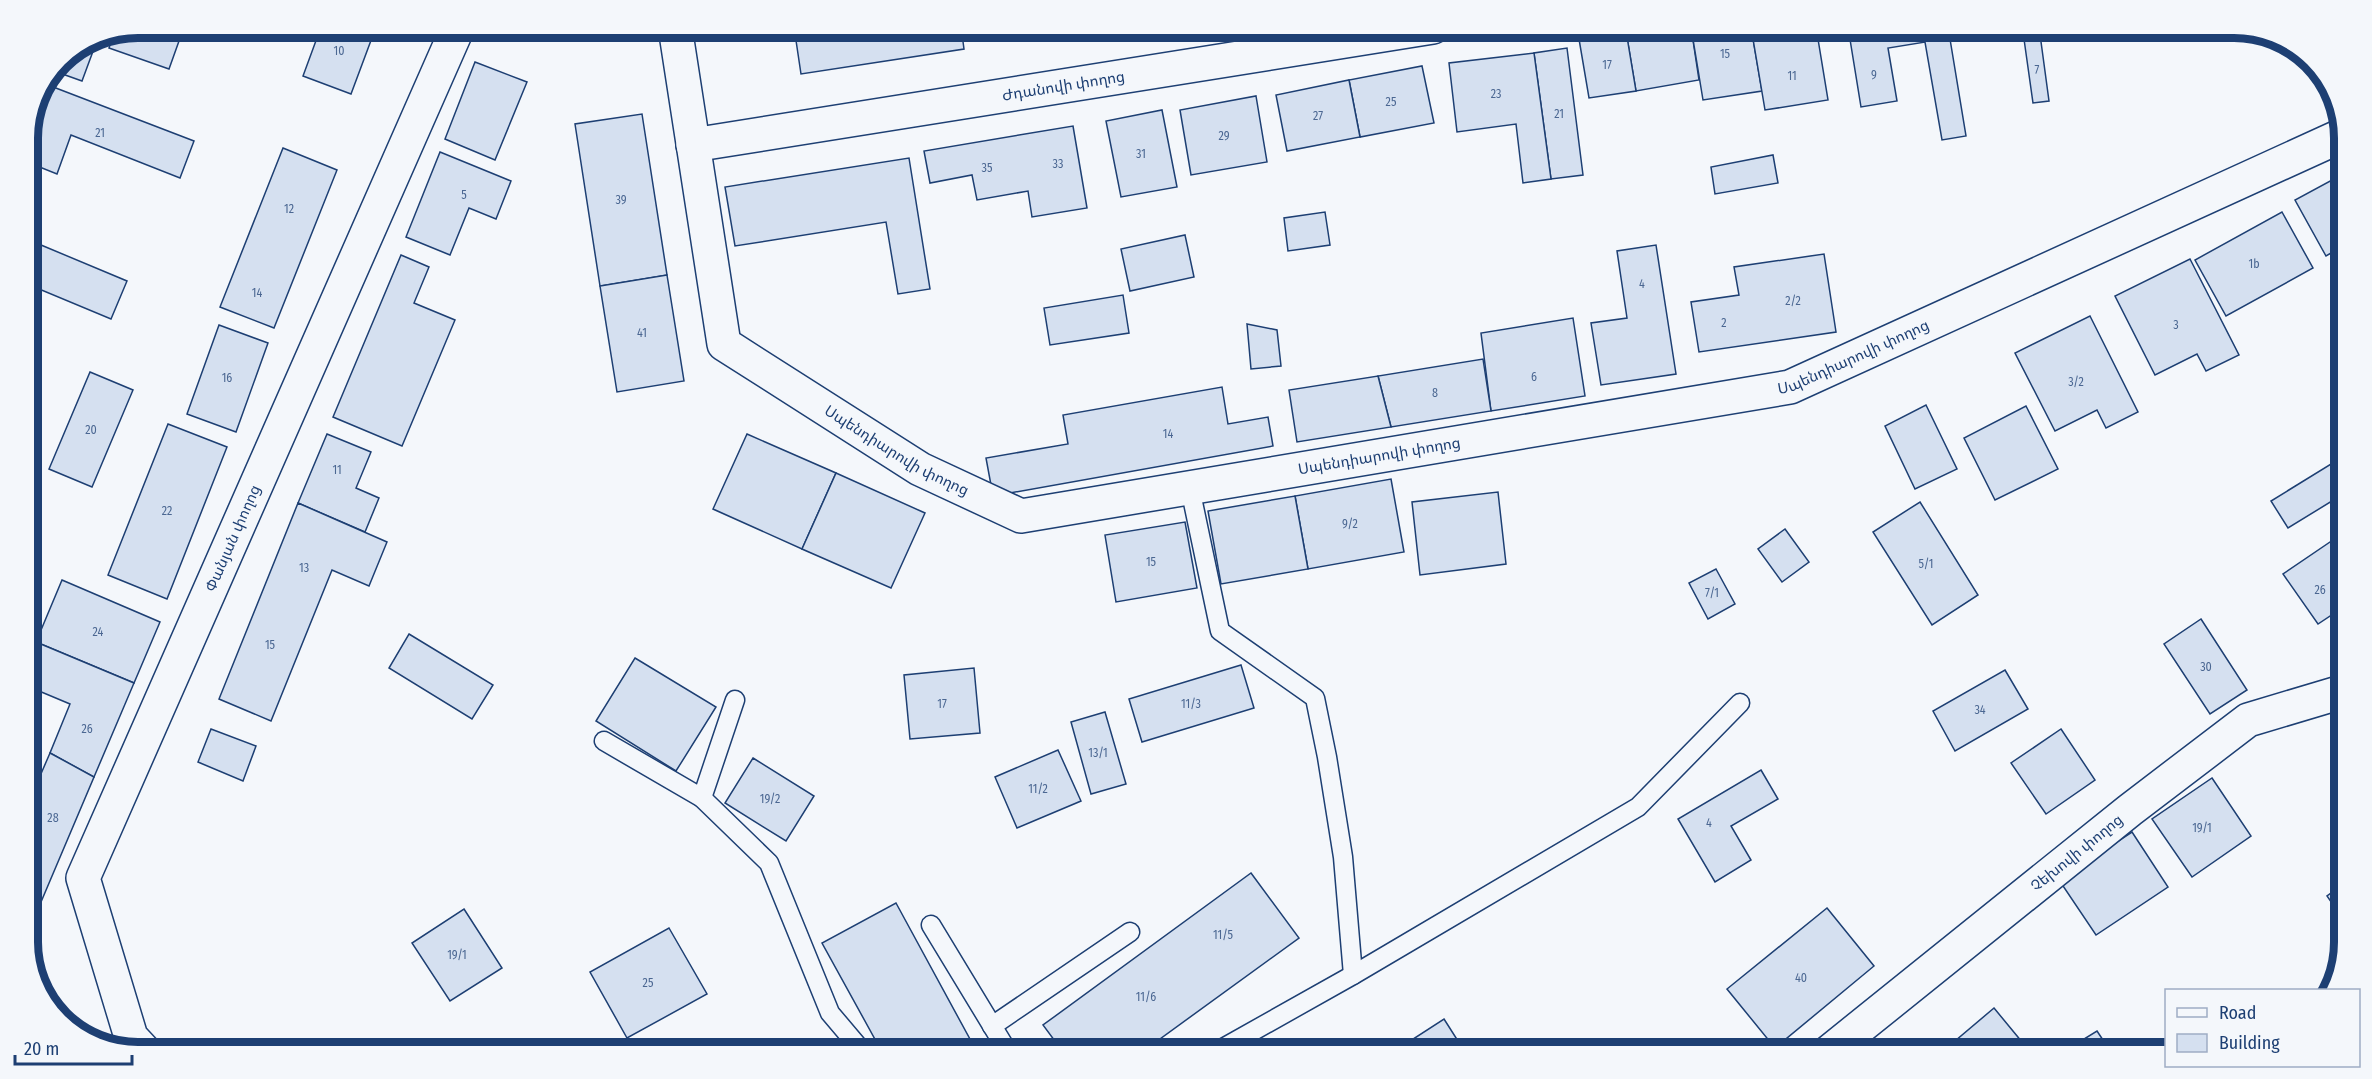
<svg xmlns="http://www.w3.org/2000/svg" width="2372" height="1079" viewBox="0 0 2372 1079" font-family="'Fira Sans Condensed','Noto Sans Armenian',sans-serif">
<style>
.building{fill:#d5e0f0;stroke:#1d3f73;stroke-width:1.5}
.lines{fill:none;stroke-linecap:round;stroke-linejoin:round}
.service-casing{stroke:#1d3f73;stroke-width:21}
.minor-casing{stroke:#1d3f73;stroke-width:36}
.service{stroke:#f4f7fb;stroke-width:18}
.minor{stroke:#f4f7fb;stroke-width:33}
.labels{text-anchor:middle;stroke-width:4.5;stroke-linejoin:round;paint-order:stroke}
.number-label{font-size:12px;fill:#4b6792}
.street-label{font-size:15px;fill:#1d3f73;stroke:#f4f7fb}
.rim{fill:none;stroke:#1d3f73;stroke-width:8}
</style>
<rect width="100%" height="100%" fill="#f4f7fb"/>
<g class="building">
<polygon points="138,27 184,27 169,69 109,48 114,32"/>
<polygon points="321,27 376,27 351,94 303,76"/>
<polygon points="794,27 961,27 964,49 801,74"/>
<polygon points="1000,27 1047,27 1001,35"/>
<polygon points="1652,27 1691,27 1699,80 1636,91 1626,31"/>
<polygon points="1691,27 1751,27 1762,91 1703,100"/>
<polygon points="1751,27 1816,27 1828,100 1765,110"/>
<polygon points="1848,27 1948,27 1966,136 1942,140 1925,42 1888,48 1897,101 1861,107"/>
<polygon points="1964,27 2039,27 2049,101 2033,103 2023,32 1965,39"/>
<polygon points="1626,31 1636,91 1589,98 1579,39"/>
<polygon points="96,35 99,35 82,81 54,71 60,59"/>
<polygon points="1567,48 1583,175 1551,179 1534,53"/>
<polygon points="1534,53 1551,179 1523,183 1516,124 1457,132 1449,63"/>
<polygon points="475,62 527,82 495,160 445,139"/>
<polygon points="1422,66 1434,123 1360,137 1349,80"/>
<polygon points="1349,80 1360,137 1287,151 1276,95"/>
<polygon points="48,85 194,141 180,178 71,135 57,174 27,162 27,131"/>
<polygon points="1256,96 1267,162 1191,175 1180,110"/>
<polygon points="1162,110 1177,187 1121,197 1106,121"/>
<polygon points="642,114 667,275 600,286 575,124"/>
<polygon points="1073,126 1087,208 1032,217 1028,191 977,200 972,175 930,183 924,151"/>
<polygon points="283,148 337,170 274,328 220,307"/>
<polygon points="440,152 511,181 496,219 469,208 450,255 406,237"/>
<polygon points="1773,155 1778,183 1715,194 1711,167"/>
<polygon points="909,158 930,289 898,294 886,222 735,246 725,187"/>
<polygon points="2345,173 2345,245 2326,256 2295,200"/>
<polygon points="27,194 40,198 27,232"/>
<polygon points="1325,212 1330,245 1288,251 1284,218"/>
<polygon points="2282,212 2313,268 2226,316 2195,260"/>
<polygon points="1185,235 1194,277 1130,291 1121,249"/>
<polygon points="41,245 127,281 111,319 27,284 27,278"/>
<polygon points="1656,245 1676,374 1601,385 1591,323 1627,318 1617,251"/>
<polygon points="1824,254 1836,332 1699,352 1691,302 1739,295 1734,267"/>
<polygon points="401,255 429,267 414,303 455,320 402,446 333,417"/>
<polygon points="2190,259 2239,355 2206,371 2197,354 2155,375 2115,296"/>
<polygon points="667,275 684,381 617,392 600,286"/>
<polygon points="1123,295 1129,333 1050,345 1044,308"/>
<polygon points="2090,316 2138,412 2106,428 2097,410 2055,431 2015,353"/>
<polygon points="1573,318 1585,396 1491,411 1481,333"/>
<polygon points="1247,324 1277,330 1281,366 1251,369"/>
<polygon points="219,325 268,343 236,432 187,414"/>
<polygon points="1483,359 1491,411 1391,427 1378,376"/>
<polygon points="90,372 133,390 92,487 49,469"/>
<polygon points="1378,376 1391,427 1297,442 1289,390"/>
<polygon points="1222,387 1228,424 1268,417 1273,446 993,496 986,458 1068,444 1063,415"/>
<polygon points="1926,405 1957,469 1915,489 1885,426"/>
<polygon points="2026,406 2058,469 1995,500 1964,438"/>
<polygon points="168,424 227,447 167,599 108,575"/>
<polygon points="327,434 371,452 356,488 379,498 365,532 298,503"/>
<polygon points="747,434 836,473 802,549 713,509"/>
<polygon points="2331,464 2345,486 2345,493 2288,528 2271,501"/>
<polygon points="836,473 925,513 891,588 802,549"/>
<polygon points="1391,479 1404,552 1308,569 1295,496"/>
<polygon points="1498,492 1506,564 1420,575 1412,502"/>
<polygon points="1295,496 1308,569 1221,584 1208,511"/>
<polygon points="1920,502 1978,595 1932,625 1873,532"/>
<polygon points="298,503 387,542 369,586 332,570 271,721 219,699"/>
<polygon points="1185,522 1197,588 1116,602 1105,535"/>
<polygon points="1785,529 1809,562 1782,582 1758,549"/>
<polygon points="2333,540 2345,558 2345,606 2318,624 2283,574"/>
<polygon points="1716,569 1735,604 1708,619 1689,583"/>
<polygon points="62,580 160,622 134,683 36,642"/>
<polygon points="2201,619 2247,690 2210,714 2164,644"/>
<polygon points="409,634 493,685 472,719 389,668"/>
<polygon points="36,642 134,683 94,777 50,753 70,704 27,686 27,662"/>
<polygon points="635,658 716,707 676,771 596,721"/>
<polygon points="1241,665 1254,708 1142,742 1129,699"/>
<polygon points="974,668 980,733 910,739 904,675"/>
<polygon points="2005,670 2028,709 1955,751 1933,711"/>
<polygon points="1105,712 1126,784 1091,794 1071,722"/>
<polygon points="211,729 256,746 243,781 198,762"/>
<polygon points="2061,729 2095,780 2046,814 2011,763"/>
<polygon points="1058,750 1081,801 1017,828 995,777"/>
<polygon points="50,753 94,777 27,935 27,806"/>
<polygon points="753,758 814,796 786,841 725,803"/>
<polygon points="1761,770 1778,799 1731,826 1751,860 1715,882 1678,819"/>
<polygon points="2212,778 2251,836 2192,877 2152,819"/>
<polygon points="2132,832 2168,887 2096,935 2059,880"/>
<polygon points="1251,873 1299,938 1142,1052 1063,1052 1043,1025"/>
<polygon points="2345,883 2345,922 2327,896"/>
<polygon points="896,903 977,1052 882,1052 822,943"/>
<polygon points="1827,908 1874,966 1775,1048 1727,989"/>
<polygon points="464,909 502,968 450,1001 412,943"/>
<polygon points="669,928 707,994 627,1038 590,972"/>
<polygon points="1994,1008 2022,1042 2010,1052 1942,1052"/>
<polygon points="1444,1019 1465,1052 1393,1052"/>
<polygon points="2097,1031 2111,1052 2074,1052 2071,1047"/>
<polygon points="748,1043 755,1052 736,1052"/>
<polygon points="1634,1044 1641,1052 1624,1052"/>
</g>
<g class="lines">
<defs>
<g id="service">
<polyline points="1190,488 1220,631 1315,698 1327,757 1343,857 1353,975"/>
<polyline points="604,741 702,798 769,863 830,1013 863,1052"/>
<polyline points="702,798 735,700"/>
<polyline points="931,925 1008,1052"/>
<polyline points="992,1026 1130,932"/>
<polyline points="1216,1052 1353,975 1638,807 1740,703"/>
</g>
<g id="minor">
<path id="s1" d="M675,27L724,344L920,469L1021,516L1790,387L2345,134"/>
<path id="s2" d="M693,145L1433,27"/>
<path id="s3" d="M145,1052L131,1037L83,878L458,27"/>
<path id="s4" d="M1829,1052L2130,810L2248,720L2345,691"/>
</g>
</defs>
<use href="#service" class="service-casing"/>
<use href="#minor" class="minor-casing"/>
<use href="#service" class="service"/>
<use href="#minor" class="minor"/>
</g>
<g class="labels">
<g class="number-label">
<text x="339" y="55">10</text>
<text x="1725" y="58">15</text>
<text x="1607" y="69">17</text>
<text x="2037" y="74">7</text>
<text x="1874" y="79">9</text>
<text x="1792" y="80">11</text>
<text x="1496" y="98">23</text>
<text x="1391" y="106">25</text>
<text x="1559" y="118">21</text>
<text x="1318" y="120">27</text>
<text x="100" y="137">21</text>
<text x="1224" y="140">29</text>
<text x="1141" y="158">31</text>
<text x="1058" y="168">33</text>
<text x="987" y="172">35</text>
<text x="464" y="199">5</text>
<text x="621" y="204">39</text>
<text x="289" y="213">12</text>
<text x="2254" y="268">1b</text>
<text x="1642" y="288">4</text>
<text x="257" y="297">14</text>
<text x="1793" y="305">2/2</text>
<text x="1724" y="327">2</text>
<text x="2176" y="329">3</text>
<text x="642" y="337">41</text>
<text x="1534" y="381">6</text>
<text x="227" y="382">16</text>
<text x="2076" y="386">3/2</text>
<text x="1435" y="397">8</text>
<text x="91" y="434">20</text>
<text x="1168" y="438">14</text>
<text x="337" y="474">11</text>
<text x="167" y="515">22</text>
<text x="1350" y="528">9/2</text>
<text x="1151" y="566">15</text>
<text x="1926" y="568">5/1</text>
<text x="304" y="572">13</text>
<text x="2320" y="594">26</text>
<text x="1712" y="597">7/1</text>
<text x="98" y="636">24</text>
<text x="270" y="649">15</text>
<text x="2206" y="671">30</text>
<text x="942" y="708">17</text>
<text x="1191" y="708">11/3</text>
<text x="1980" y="714">34</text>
<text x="87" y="733">26</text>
<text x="1098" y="757">13/1</text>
<text x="1038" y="793">11/2</text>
<text x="770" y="803">19/2</text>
<text x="53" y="822">28</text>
<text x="1709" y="827">4</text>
<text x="2202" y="832">19/1</text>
<text x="1223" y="939">11/5</text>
<text x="457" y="959">19/1</text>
<text x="1801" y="982">40</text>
<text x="648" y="987">25</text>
<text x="1146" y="1001">11/6</text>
</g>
<g class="street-label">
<text dy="5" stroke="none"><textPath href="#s2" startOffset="375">Ժդանովի փողոց</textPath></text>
<text dy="5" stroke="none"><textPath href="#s1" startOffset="1514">Սպենդիարովի փողոց</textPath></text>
<text dy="5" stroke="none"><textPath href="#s1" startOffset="524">Սպենդիարովի փողոց</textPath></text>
<text dy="5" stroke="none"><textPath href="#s1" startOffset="1028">Սպենդիարովի փողոց</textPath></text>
<text dy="5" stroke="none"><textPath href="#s3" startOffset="558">Փանյան փողոց</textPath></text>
<text dy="5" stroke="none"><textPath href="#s4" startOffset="318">Չեխովի փողոց</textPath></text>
</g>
</g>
<path d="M0 0H2372V1079H0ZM138 38H2234A100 100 0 0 1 2334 138V942A100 100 0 0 1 2234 1042H138A100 100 0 0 1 38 942V138A100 100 0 0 1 138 38Z" fill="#f4f7fb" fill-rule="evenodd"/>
<path class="rim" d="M138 38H2234A100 100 0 0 1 2334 138V942A100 100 0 0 1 2234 1042H138A100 100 0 0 1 38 942V138A100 100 0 0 1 138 38Z"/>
<rect x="2165" y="989" width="195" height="78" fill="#f4f7fb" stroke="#9eadc5" stroke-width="1.5"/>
<rect x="2177" y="1008" width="30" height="9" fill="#f4f7fb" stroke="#9eadc5" stroke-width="1.5"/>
<text x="2219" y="1019" font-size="18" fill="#1d3f73">Road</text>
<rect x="2177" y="1034" width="30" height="18" fill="#d5e0f0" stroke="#9eadc5" stroke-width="1.5"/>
<text x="2219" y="1049" font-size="18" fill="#1d3f73">Building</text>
<path d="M15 1055v9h117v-9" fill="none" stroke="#1d3f73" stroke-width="3"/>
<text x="24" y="1055" font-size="18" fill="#1d3f73" stroke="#f4f7fb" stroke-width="4.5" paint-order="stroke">20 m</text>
</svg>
